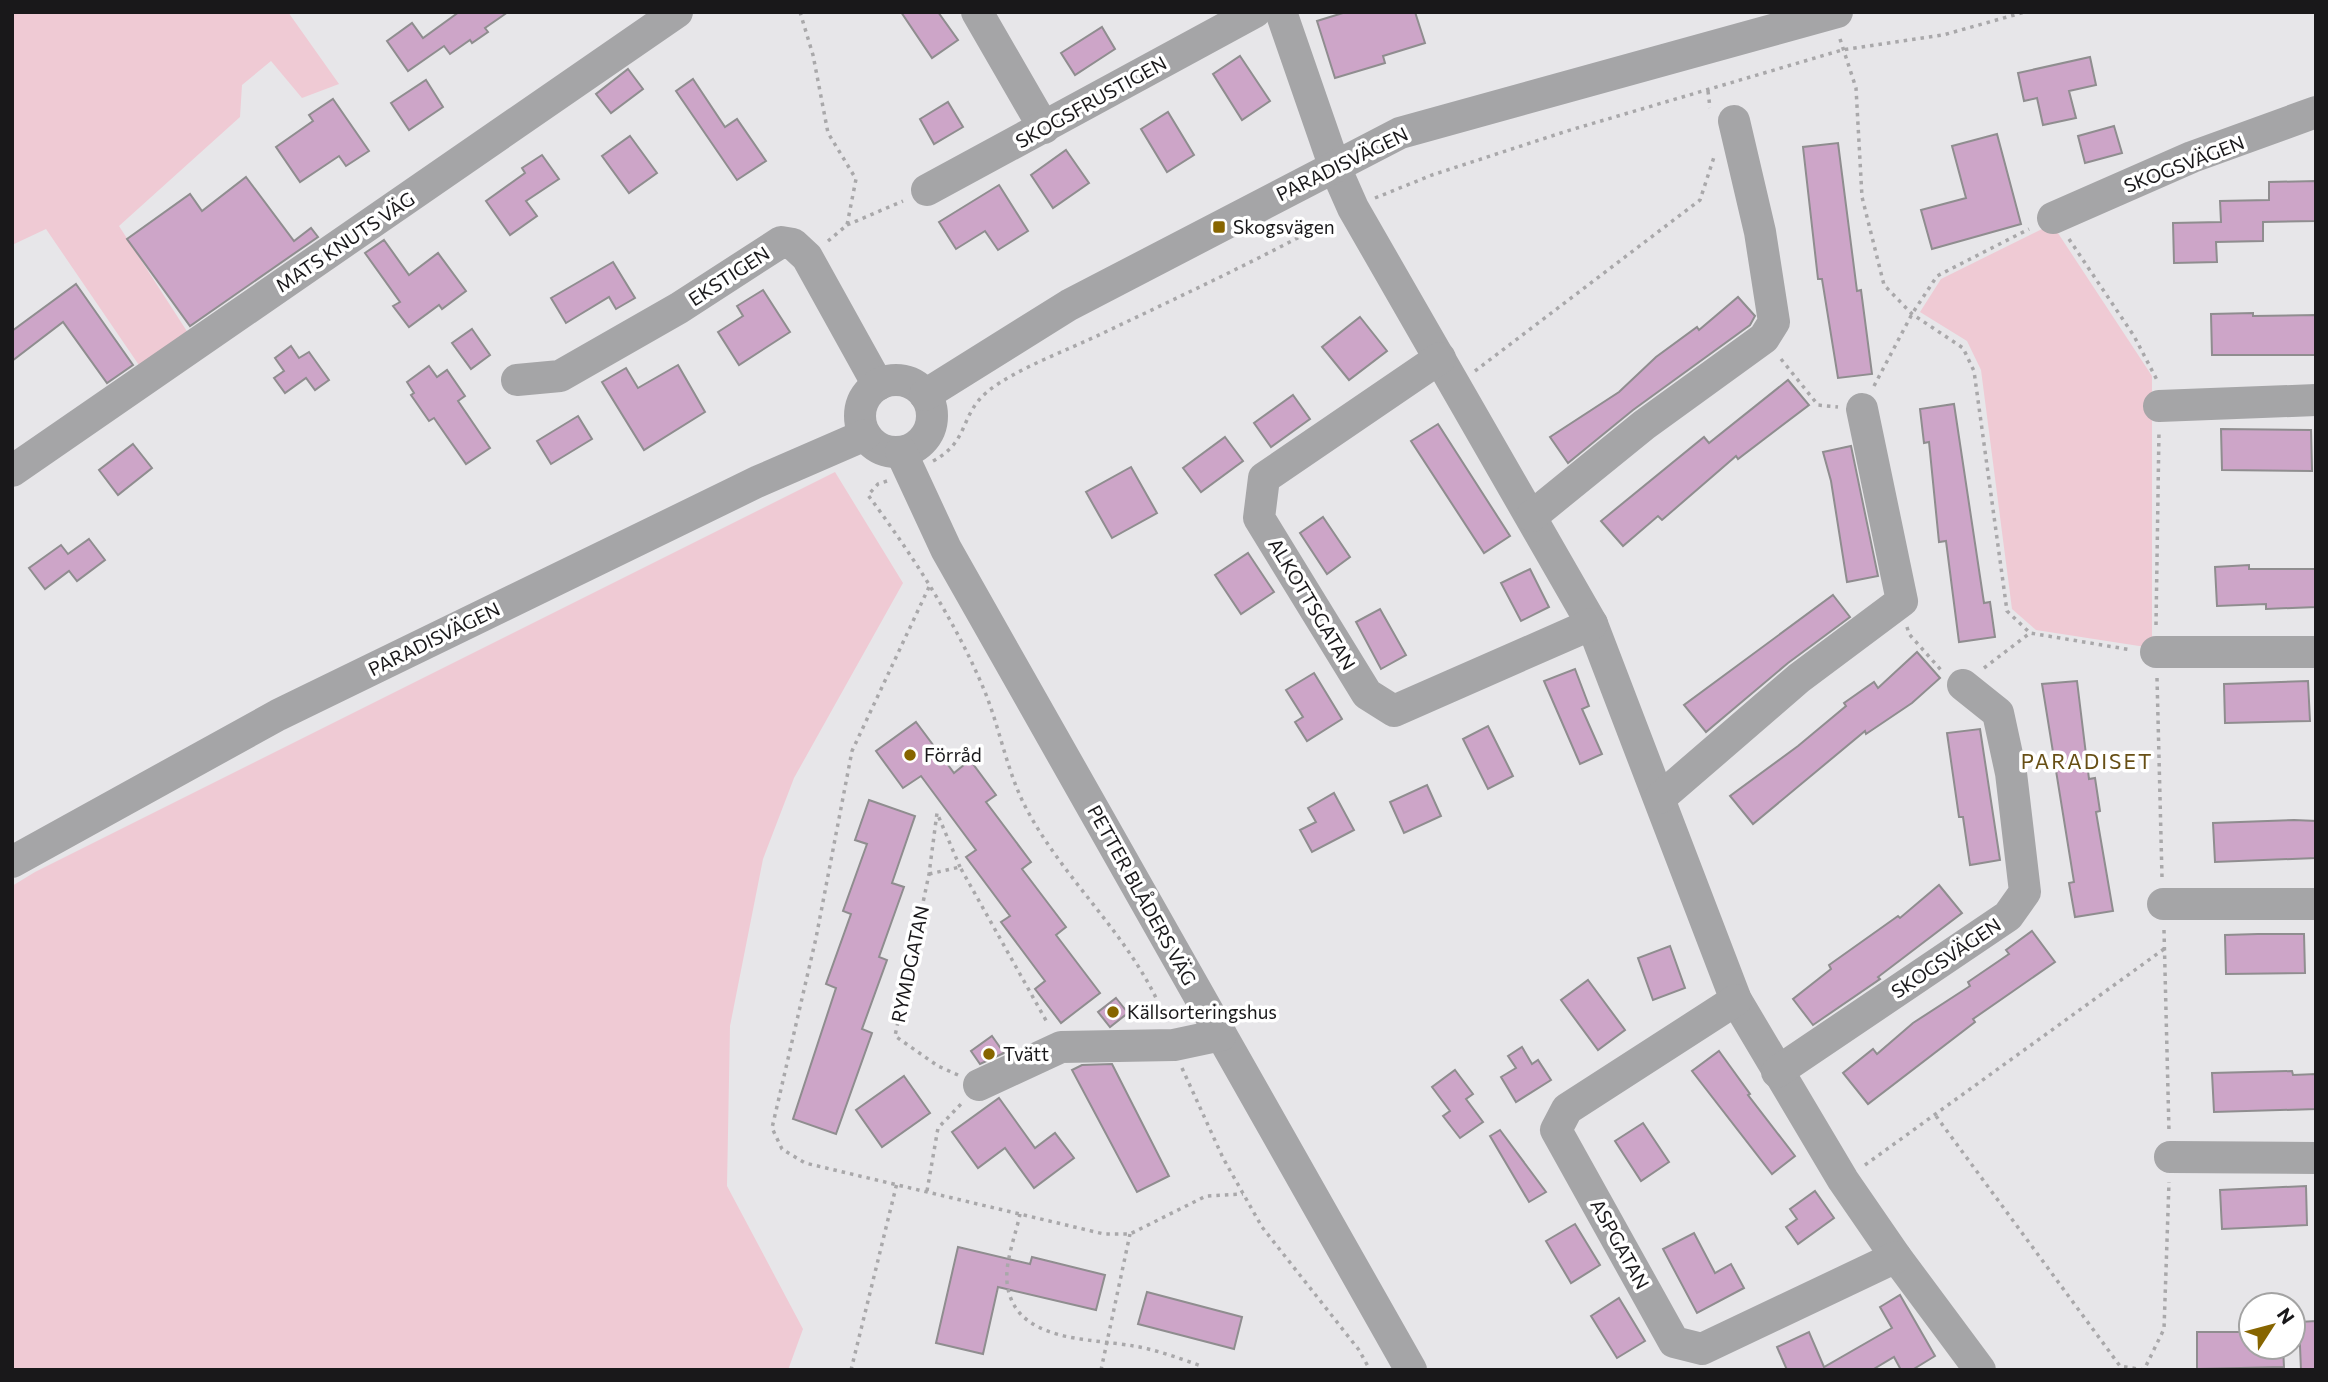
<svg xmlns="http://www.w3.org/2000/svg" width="2328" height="1382" viewBox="0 0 2328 1382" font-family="Commissioner,sans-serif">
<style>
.green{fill:#efcad4}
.building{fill:#cda5c8;stroke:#8f8d8f;stroke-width:2}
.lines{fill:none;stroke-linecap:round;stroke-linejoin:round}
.path{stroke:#a9a8aa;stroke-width:3.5;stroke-dasharray:3.5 5;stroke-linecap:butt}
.minor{stroke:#a5a5a7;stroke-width:32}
.poi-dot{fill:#876500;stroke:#fff;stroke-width:2.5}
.labels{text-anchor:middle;stroke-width:7;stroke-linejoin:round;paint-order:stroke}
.street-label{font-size:19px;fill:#19181a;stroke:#fff}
.poi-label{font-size:19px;fill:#19181a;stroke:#fff;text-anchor:start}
.neighbourhood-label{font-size:21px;letter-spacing:2px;fill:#674f15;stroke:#fff}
</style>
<rect width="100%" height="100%" fill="#e7e6e9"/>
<g class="green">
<polygon points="12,12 288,12 339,84 302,98 271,61 242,85 240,117 119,226 190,336 143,371 46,229 12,245"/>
<polygon points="2052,224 2152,376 2152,648 2036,630 2012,609 1981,370 1967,341 1920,312 1941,279"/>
<polygon points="835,472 903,583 794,778 763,859 730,1026 727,1186 803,1329 788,1370 12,1370 12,886 35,872"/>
</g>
<g class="building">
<polygon points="459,12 508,12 485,28 488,32 472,43 470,40 450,54 444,46 408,71 387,41 412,23 423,38"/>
<polygon points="901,12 938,12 958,40 932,58"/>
<polygon points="1346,12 1415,12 1425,43 1383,56 1385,63 1335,78 1317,21"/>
<polygon points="1102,27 1115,49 1075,75 1061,53"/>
<polygon points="1240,56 1270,101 1242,120 1213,74"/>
<polygon points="2090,57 2096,85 2069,91 2076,118 2043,125 2037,98 2024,101 2018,73"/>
<polygon points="628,69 643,89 611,113 596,94"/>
<polygon points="693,79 725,127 737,119 766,161 737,180 676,91"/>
<polygon points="426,80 443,107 409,130 391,103"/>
<polygon points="333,99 369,151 346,166 339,156 300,182 276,147 313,121 309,115"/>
<polygon points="948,102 963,127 934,144 920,119"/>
<polygon points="1168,112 1194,155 1167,172 1141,129"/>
<polygon points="2114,126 2122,153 2085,163 2078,136"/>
<polygon points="1997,134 2021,224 1932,249 1921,210 1966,198 1952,146"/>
<polygon points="630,136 657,173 629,193 602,156"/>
<polygon points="1838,143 1857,291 1861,290 1872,374 1838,378 1822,279 1818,279 1803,147"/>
<polygon points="1066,150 1089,183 1053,208 1031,175"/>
<polygon points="542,155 559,179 526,201 537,216 510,235 486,201 525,173 522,168"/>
<polygon points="246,177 294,241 311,228 318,237 190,326 127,239 190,194 202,211"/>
<polygon points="2316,181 2316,221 2263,222 2263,241 2216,242 2217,262 2174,263 2173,223 2221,222 2220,201 2269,200 2269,182"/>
<polygon points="999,185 1028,231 998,250 985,231 956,249 939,222"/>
<polygon points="384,240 409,275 438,253 466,291 442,309 439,305 409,327 393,306 400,302 365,253"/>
<polygon points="613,262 635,298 616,309 609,297 566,323 551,298"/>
<polygon points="76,284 133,365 107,383 63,322 12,361 12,331"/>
<polygon points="763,290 790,332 739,365 718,332 743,316 737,306"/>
<polygon points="1738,297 1755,316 1750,325 1633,410 1568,463 1550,437 1619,392 1656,357 1697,327 1699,330"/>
<polygon points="2253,313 2253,316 2316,315 2316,355 2212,355 2211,314"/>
<polygon points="1360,317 1387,351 1349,380 1322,347"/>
<polygon points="472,329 490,355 471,369 452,343"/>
<polygon points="291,346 299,358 309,352 329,380 315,390 306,378 285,393 274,378 284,371 275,358"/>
<polygon points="678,365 705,412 644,450 602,382 626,368 638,388"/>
<polygon points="429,366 437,377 447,370 465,396 458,401 490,448 466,464 434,418 429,421 411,395 414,393 407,382"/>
<polygon points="1788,380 1809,405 1738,459 1736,456 1662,520 1658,516 1623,546 1601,521 1704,437 1709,443"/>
<polygon points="1293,395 1310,419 1271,447 1254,423"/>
<polygon points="1954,404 1984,603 1990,602 1995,637 1959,642 1946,541 1939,542 1929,442 1924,443 1920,409"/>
<polygon points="578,416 592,439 551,464 537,441"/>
<polygon points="1438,424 1510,536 1484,553 1411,441"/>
<polygon points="2221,429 2311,430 2312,471 2222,470"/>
<polygon points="1225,437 1243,461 1201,492 1183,468"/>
<polygon points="133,444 152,468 118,495 99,470"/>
<polygon points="1851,446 1878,576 1847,582 1831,481 1823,452"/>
<polygon points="1131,467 1157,513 1112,538 1086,492"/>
<polygon points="1323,517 1350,557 1327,574 1300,533"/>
<polygon points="89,539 105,560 77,581 69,571 45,589 29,568 61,545 68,554"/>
<polygon points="1248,553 1274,592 1241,614 1215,575"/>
<polygon points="2249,565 2249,569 2316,569 2316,607 2266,609 2266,604 2217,606 2215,567"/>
<polygon points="1530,569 1549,607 1521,621 1501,583"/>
<polygon points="1833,595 1850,617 1788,663 1706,732 1684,705"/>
<polygon points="1380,609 1406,655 1381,669 1356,622"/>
<polygon points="1917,652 1940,678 1912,703 1866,734 1865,731 1753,824 1730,796 1798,746 1846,706 1844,703 1874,682 1878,688"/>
<polygon points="1575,669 1589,706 1582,709 1602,754 1580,764 1544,681"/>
<polygon points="1314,673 1342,719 1307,741 1295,722 1303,717 1286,690"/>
<polygon points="2077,681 2089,779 2095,778 2100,811 2096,812 2113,911 2075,917 2069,883 2074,882 2042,684"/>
<polygon points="2308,681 2310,721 2225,723 2224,684"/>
<polygon points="916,722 954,773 970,760 996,795 986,802 1031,862 1022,869 1066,927 1056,935 1100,993 1061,1023 1035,989 1045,981 1001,922 1010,916 966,857 976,850 921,776 903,788 876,751"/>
<polygon points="1488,726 1513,776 1488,789 1463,739"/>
<polygon points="1980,729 2000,860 1970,865 1963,817 1959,817 1947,733"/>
<polygon points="1427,785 1441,816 1404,833 1390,802"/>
<polygon points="1334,793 1354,830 1312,852 1300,830 1316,822 1308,808"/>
<polygon points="869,800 915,816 892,883 904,887 879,957 887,960 862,1029 872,1033 836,1134 793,1119 836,988 826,984 851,914 843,911 867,844 855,840"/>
<polygon points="2294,820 2316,821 2316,858 2215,862 2213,823"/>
<polygon points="1939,885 1962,913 1878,977 1880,979 1813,1025 1793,999 1831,969 1829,965 1898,916 1900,918"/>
<polygon points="2032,931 2055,962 1973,1019 1975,1022 1868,1104 1843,1073 1873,1049 1877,1054 1913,1023 1970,986 1968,982 2009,954 2006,950"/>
<polygon points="2258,934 2304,934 2305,973 2226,974 2225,935"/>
<polygon points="1670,946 1685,988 1653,1000 1638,958"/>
<polygon points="1588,980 1625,1030 1598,1050 1561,1000"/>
<polygon points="1116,998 1128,1013 1110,1027 1098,1012"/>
<polygon points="992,1036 1004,1053 980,1064 971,1051"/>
<polygon points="1522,1047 1532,1064 1538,1060 1551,1080 1516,1102 1501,1077 1516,1068 1508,1056"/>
<polygon points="1719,1051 1750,1094 1748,1095 1795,1156 1772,1174 1692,1071"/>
<polygon points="1112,1064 1169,1176 1137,1192 1072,1070 1082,1065"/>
<polygon points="1455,1070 1473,1094 1466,1099 1483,1122 1460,1138 1443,1116 1450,1111 1432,1087"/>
<polygon points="2292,1071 2293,1075 2316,1074 2316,1109 2214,1112 2212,1073"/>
<polygon points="904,1076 930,1113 882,1147 856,1110"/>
<polygon points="999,1098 1035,1148 1055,1133 1074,1158 1034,1188 1005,1148 978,1168 952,1132"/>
<polygon points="1643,1123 1669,1162 1641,1181 1615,1141"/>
<polygon points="1500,1130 1546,1192 1529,1202 1490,1136"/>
<polygon points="2306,1186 2307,1225 2222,1229 2220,1190"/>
<polygon points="1815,1191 1834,1218 1798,1244 1786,1227 1797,1219 1790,1209"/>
<polygon points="1575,1224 1600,1265 1571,1283 1546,1241"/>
<polygon points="1694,1233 1715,1273 1731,1264 1744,1288 1697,1313 1663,1249"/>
<polygon points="958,1247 1030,1264 1032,1257 1105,1275 1096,1310 998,1287 983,1354 936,1343"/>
<polygon points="1147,1292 1242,1317 1234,1349 1138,1324"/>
<polygon points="1900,1295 1935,1356 1912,1370 1901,1370 1894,1357 1872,1370 1787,1370 1777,1347 1809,1332 1824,1367 1892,1328 1880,1307"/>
<polygon points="1619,1298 1645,1341 1617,1358 1591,1316"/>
<polygon points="2316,1321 2316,1370 2301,1370 2299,1322"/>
<polygon points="2197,1332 2251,1332 2251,1347 2283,1347 2284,1367 2197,1369"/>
</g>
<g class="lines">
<g class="path">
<polyline points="800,12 813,55 828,133 856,179 847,225 828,241"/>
<polyline points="1840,39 1856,88 1862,197 1884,285 1912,314 1963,348 1974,371 2007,611 2030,633"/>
<polyline points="1708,91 1710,108"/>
<polyline points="1375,198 1432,175 1567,131 1842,50 1943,35 2025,12"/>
<polyline points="847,225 903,201"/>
<polyline points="2069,239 2134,336 2157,380"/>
<polyline points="1781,359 1818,405 1838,407"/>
<polyline points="1475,371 1700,200 1714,157"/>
<polyline points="1874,386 1912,314 1937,276 2029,229"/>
<path d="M933,461C970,441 959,416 987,392C1015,369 1068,350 1101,334C1179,297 1256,261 1331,220"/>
<path d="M887,481L878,484L868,495C913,556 956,622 985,692C1000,729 1007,772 1026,808C1066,884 1135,939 1166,1021"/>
<polyline points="929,587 852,751 816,938 772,1128 782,1149 805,1163 1104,1234 1130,1234 1206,1196 1243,1194"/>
<polyline points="2156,625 2159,430"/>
<polyline points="1907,627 1909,634 1941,670"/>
<polyline points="1984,668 2030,633 2132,650"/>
<polyline points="2157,678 2162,877"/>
<polyline points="929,874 960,867 1048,1024"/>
<polyline points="2164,930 2169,1132"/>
<polyline points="1182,1068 1223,1158 1262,1227 1359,1350 1370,1370"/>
<polyline points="958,1075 938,1066 895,1036 929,874 937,813 960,867"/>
<polyline points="1936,1116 2120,1366 2144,1370 2164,1329 2169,1182"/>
<polyline points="1865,1165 2164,949"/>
<polyline points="927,1191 938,1128 961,1104"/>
<path d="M1020,1214C1016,1234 1005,1261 1007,1282C1013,1343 1090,1338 1134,1346C1157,1350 1179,1358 1201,1366L1202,1370"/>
<polyline points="851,1370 897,1183"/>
<polyline points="1101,1370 1130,1234"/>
</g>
<g class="minor">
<polyline points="977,12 1044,128"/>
<polyline points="1281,12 1334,165 1353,208 1592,624 1736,1000 1843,1180 1896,1257 1980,1370"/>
<polyline points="927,190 1255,12"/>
<polyline points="2053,218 2192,157 2316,112"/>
<polyline points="1440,358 1264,478 1259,518 1367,694 1394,711 1592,624"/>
<polyline points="517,380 560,376 679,308 781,242 793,244 807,257 878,385"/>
<circle cx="896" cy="416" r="36"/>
<polyline points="925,395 1069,305 1400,133 1837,12"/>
<polyline points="2159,406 2316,400"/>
<polyline points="901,452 946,549 1411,1370"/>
<polyline points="12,471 677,12"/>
<polyline points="1532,516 1644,425 1764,338 1774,322 1760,232 1734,121"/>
<polyline points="2156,652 2316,652"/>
<polyline points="1660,798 1799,678 1902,601 1862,409"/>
<polyline points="12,862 278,715 759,481 865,435"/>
<polyline points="2163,904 2316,904"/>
<polyline points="1736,1000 1567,1109 1556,1130 1674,1342 1702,1349 1896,1257"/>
<polyline points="1777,1072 2008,916 2025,892 2011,773 1998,713 1963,685"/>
<polyline points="979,1085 1061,1047 1174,1045 1221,1035"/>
<polyline points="2170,1157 2316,1158"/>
</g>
</g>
<g class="poi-dot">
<rect x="1212" y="220" width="14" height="14" rx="3.5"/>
<circle cx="910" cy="755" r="7"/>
<circle cx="1113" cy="1012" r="7"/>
<circle cx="989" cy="1054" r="7"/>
</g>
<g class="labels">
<g class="street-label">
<text transform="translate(1091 102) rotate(-29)" y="7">SKOGSFRUSTIGEN</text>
<text transform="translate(1342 164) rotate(-26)" y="7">PARADISVÄGEN</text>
<text transform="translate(2184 164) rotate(-21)" y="7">SKOGSVÄGEN</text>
<text transform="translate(345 242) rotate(-34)" y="7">MATS KNUTS VÄG</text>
<text transform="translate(729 276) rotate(-33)" y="7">EKSTIGEN</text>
<text transform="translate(1312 604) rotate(59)" y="7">ALKOTTSGATAN</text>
<text transform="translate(434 639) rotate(-26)" y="7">PARADISVÄGEN</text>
<text transform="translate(1142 895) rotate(61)" y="7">PETTER BLÅDERS VÄG</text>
<text transform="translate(1946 958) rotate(-34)" y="7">SKOGSVÄGEN</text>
<text transform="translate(910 964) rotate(-78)" y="7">RYMDGATAN</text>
<text transform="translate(1620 1244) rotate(61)" y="7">ASPGATAN</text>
</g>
<g class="poi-label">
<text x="1233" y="234">Skogsvägen</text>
<text x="924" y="762">Förråd</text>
<text x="1127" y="1019">Källsorteringshus</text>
<text x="1003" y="1061">Tvätt</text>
</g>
<g class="neighbourhood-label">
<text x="2087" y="769">PARADISET</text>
</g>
</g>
<rect width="2328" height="1382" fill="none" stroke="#19181a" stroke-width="28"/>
<g transform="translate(2272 1326) rotate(54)"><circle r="33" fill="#ffffff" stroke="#a3a3a3" stroke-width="2"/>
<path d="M0-5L12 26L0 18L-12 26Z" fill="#876500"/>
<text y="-10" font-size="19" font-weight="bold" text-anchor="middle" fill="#19181a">N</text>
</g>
</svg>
